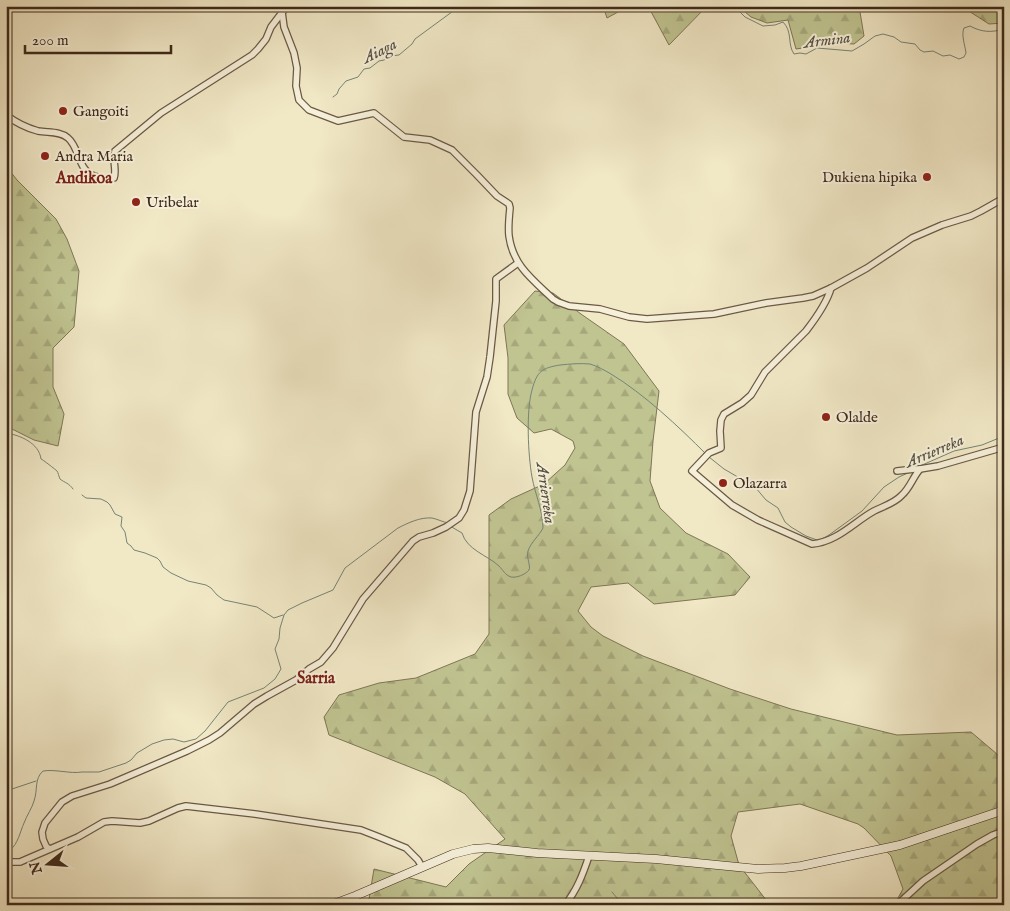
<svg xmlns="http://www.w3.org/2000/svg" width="1010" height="911" viewBox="0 0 1010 911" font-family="'IM FELL English',serif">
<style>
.forest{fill:url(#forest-firs);stroke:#7f7656}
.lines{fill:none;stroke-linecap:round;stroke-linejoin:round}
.stream{stroke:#768477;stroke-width:1}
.street-casing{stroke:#6b5945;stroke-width:8}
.secondary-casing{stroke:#3e291a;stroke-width:9}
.street{stroke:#f6f0da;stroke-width:5.5}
.secondary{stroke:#f6f0da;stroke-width:8}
.poi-dot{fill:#8f2418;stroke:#f6f0da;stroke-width:2}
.labels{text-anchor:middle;stroke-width:4;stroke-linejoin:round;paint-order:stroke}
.poi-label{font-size:15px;fill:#3e291a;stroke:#f6f0da;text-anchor:start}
.water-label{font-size:16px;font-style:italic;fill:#554f41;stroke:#f6f0da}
.neighbourhood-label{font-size:16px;font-weight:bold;fill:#7a1f14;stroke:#f6f0da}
</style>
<defs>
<pattern id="forest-firs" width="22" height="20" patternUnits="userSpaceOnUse" patternTransform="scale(1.25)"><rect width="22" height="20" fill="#c0c491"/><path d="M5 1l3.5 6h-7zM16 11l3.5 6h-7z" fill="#a6a87c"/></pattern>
</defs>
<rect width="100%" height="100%" fill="#f1e8c6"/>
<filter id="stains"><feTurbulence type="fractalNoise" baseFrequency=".004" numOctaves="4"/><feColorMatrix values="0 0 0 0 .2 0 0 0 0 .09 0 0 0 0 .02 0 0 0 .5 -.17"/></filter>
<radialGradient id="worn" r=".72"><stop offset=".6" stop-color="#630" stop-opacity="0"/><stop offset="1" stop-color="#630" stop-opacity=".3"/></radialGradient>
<g class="forest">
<polygon points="603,6 629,6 607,18"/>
<polygon points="648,6 707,6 669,45"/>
<polygon points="738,6 859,6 864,36 854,44 837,43 796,49 788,20 767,23 751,17"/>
<polygon points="961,6 1004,6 1004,23 989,24"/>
<polygon points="6,166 17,180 56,219 67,239 79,271 74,327 53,348 53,387 64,414 58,446 34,440 6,426"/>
<polygon points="535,291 553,293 581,314 624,344 659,391 653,441 650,481 660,508 686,533 728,554 750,577 735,595 654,604 628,583 591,587 578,611 591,627 603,636 643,656 730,689 791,709 897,735 971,732 1004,760 1004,905 894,905 903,889 891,856 864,828 858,824 800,804 738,812 731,836 739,865 770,905 368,905 374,869 446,887 469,864 505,839 465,794 435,777 329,735 324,717 339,695 379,683 416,678 475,654 489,634 489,515 511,499 544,484 565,465 575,448 573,441 551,429 534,433 517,418 508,394 508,358 504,325"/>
</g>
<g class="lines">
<g class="stream">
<path d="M734,6L745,17L763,26L775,25L783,22C793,32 787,44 794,54L800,53L806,54L817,48L852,51L864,44L875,36L883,34L894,37L901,42L915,44L920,50L924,52L933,51L943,56L950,55L959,59L964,57L966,53C965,45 961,35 964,28L970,26C981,32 991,33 1004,29"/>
<polyline points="333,97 337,94 339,89 346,81 358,77 364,69 370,68 379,61 384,60 390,56 399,55 412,44 415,39 460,6"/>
<path d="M6,433C20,435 39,443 41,459C42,459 56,470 57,471C58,472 59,477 60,479C65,483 69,483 73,489"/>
<polyline points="709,457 724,469 755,487 766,500 778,508 785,522 791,527 806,536 817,540"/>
<polyline points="920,466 954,451 982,445 1004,436"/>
<polyline points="82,495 86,498 101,499 107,502 110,505 115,514 122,517 121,526 125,532 127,543 131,546 134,550 145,553 157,558 160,561 163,567 171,573 188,581 206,585 211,588 217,595 224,600 257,607 274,618 283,615"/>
<path d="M450,526L462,533C467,550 487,555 499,566C503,570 505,575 511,577C516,578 525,575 529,570C531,566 526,557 528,551C531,542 539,536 543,528C543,511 535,494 532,477C528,455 526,411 532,390C537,371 542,368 560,365C570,364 580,363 590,364C597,366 604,370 611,374C644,394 678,426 706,454"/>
<polyline points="820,540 829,535 862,511 884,487 899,477 910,472"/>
<polyline points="6,791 36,781"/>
<path d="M6,849L10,850C18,844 20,832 24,823C27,815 32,808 34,801C38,790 34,779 43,771C56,769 70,774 82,772H99L126,763L131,760L137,753L152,744L164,740L173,739L184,742L196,739L205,731L228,702L264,688L275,679L281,669L275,649L279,639L280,628L284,615L288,610L302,603L333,590L345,568L398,528C408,523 420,517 432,518C437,519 443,522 448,523"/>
<polyline points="612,892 623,905"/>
</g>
<defs>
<g id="street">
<path d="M282,12L284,27L294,53L297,68L296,86L299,100L309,110L338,121L374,113L404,137L430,140L452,150L477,175L497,196L509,204L510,208C509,218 508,227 509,236C513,266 533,280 553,299L558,302L569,306L600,309L629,317L647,319L714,314L766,303L803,298L813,296L831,288L867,268L912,238L942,225L971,216L981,211L1004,198"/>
<path d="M6,115C15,122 27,128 38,131C48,133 60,131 68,138C80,148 77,169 94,176C101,178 107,179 114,178C117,170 112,160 115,151L161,113L252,55L258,49L266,39L271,27L287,6"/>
<path d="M831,288C827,303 816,318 806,331L765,372L751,395L742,403L724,414L721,420L720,431L721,448L709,453L692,471L732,505L758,520L812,544C837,542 854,522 874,511C884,506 895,503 902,495C910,488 913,477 920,469L938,466L1004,447"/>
<polyline points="897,471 915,469 920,469"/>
<polyline points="49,849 46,846 43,839 42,832 45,823 62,802 72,796 110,784 187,751 209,740 220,733 254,704 267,696 296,680 309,669 321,662 333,648 363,599 413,541 419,537 433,533 446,527 459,518 464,510 470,491 476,412 487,377 490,357 496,301 496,279 518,263"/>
<polyline points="6,862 20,862 78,837 104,822 112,821 140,823 149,821 178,808 186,806 255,814 361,830 379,837 406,848 418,860 422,867"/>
<path d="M565,905C577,890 583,874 589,856"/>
<polyline points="897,905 923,881 977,844 993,835 1004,831"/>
</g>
<polyline id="secondary" points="331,905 355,896 453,854 473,849 488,848 537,853 656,859 758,869 785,868 801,866 900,845 1004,810"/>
</defs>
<use href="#street" class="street-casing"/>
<use href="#secondary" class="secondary-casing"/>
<use href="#street" class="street"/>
<use href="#secondary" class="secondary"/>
</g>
<g class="poi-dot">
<circle cx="63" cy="111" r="5"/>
<circle cx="45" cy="156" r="5"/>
<circle cx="927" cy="177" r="5"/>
<circle cx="136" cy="202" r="5"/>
<circle cx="826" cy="417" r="5"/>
<circle cx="723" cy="483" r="5"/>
</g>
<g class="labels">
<g class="poi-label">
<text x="73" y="116">Gangoiti</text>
<text x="55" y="161">Andra Maria</text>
<text x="917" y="182" text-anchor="end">Dukiena hipika</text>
<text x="146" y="207">Uribelar</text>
<text x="836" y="422">Olalde</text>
<text x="733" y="488">Olazarra</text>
</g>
<g class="water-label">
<text transform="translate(827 39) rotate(-7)" y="6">Armina</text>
<text transform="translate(379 50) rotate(-27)" y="6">Aiaga</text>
<text transform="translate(934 450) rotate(-23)" y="6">Arrierreka</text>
<text transform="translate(547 493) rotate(82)" y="6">Arrierreka</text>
</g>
<g class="neighbourhood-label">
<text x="84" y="183">Andikoa</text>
<text x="316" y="683">Sarria</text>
</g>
</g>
<rect width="1010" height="911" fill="none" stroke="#f1e8c6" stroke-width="25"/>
<rect x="8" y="8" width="995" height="896" fill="none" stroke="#3e291a" stroke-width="2.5"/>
<rect x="12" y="12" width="985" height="886" fill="none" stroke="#3e291a"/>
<g transform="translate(48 864) rotate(253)" stroke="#f6f0da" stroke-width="4" paint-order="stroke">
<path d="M0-4L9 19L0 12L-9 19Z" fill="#3e291a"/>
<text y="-8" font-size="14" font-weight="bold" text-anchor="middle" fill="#3e291a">N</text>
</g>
<path d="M25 45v8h146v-8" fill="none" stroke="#3e291a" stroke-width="2.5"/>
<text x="32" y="45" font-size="15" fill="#3e291a" stroke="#f6f0da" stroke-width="4" paint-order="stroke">200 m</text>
<rect width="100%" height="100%" filter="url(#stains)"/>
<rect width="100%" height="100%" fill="url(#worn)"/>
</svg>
